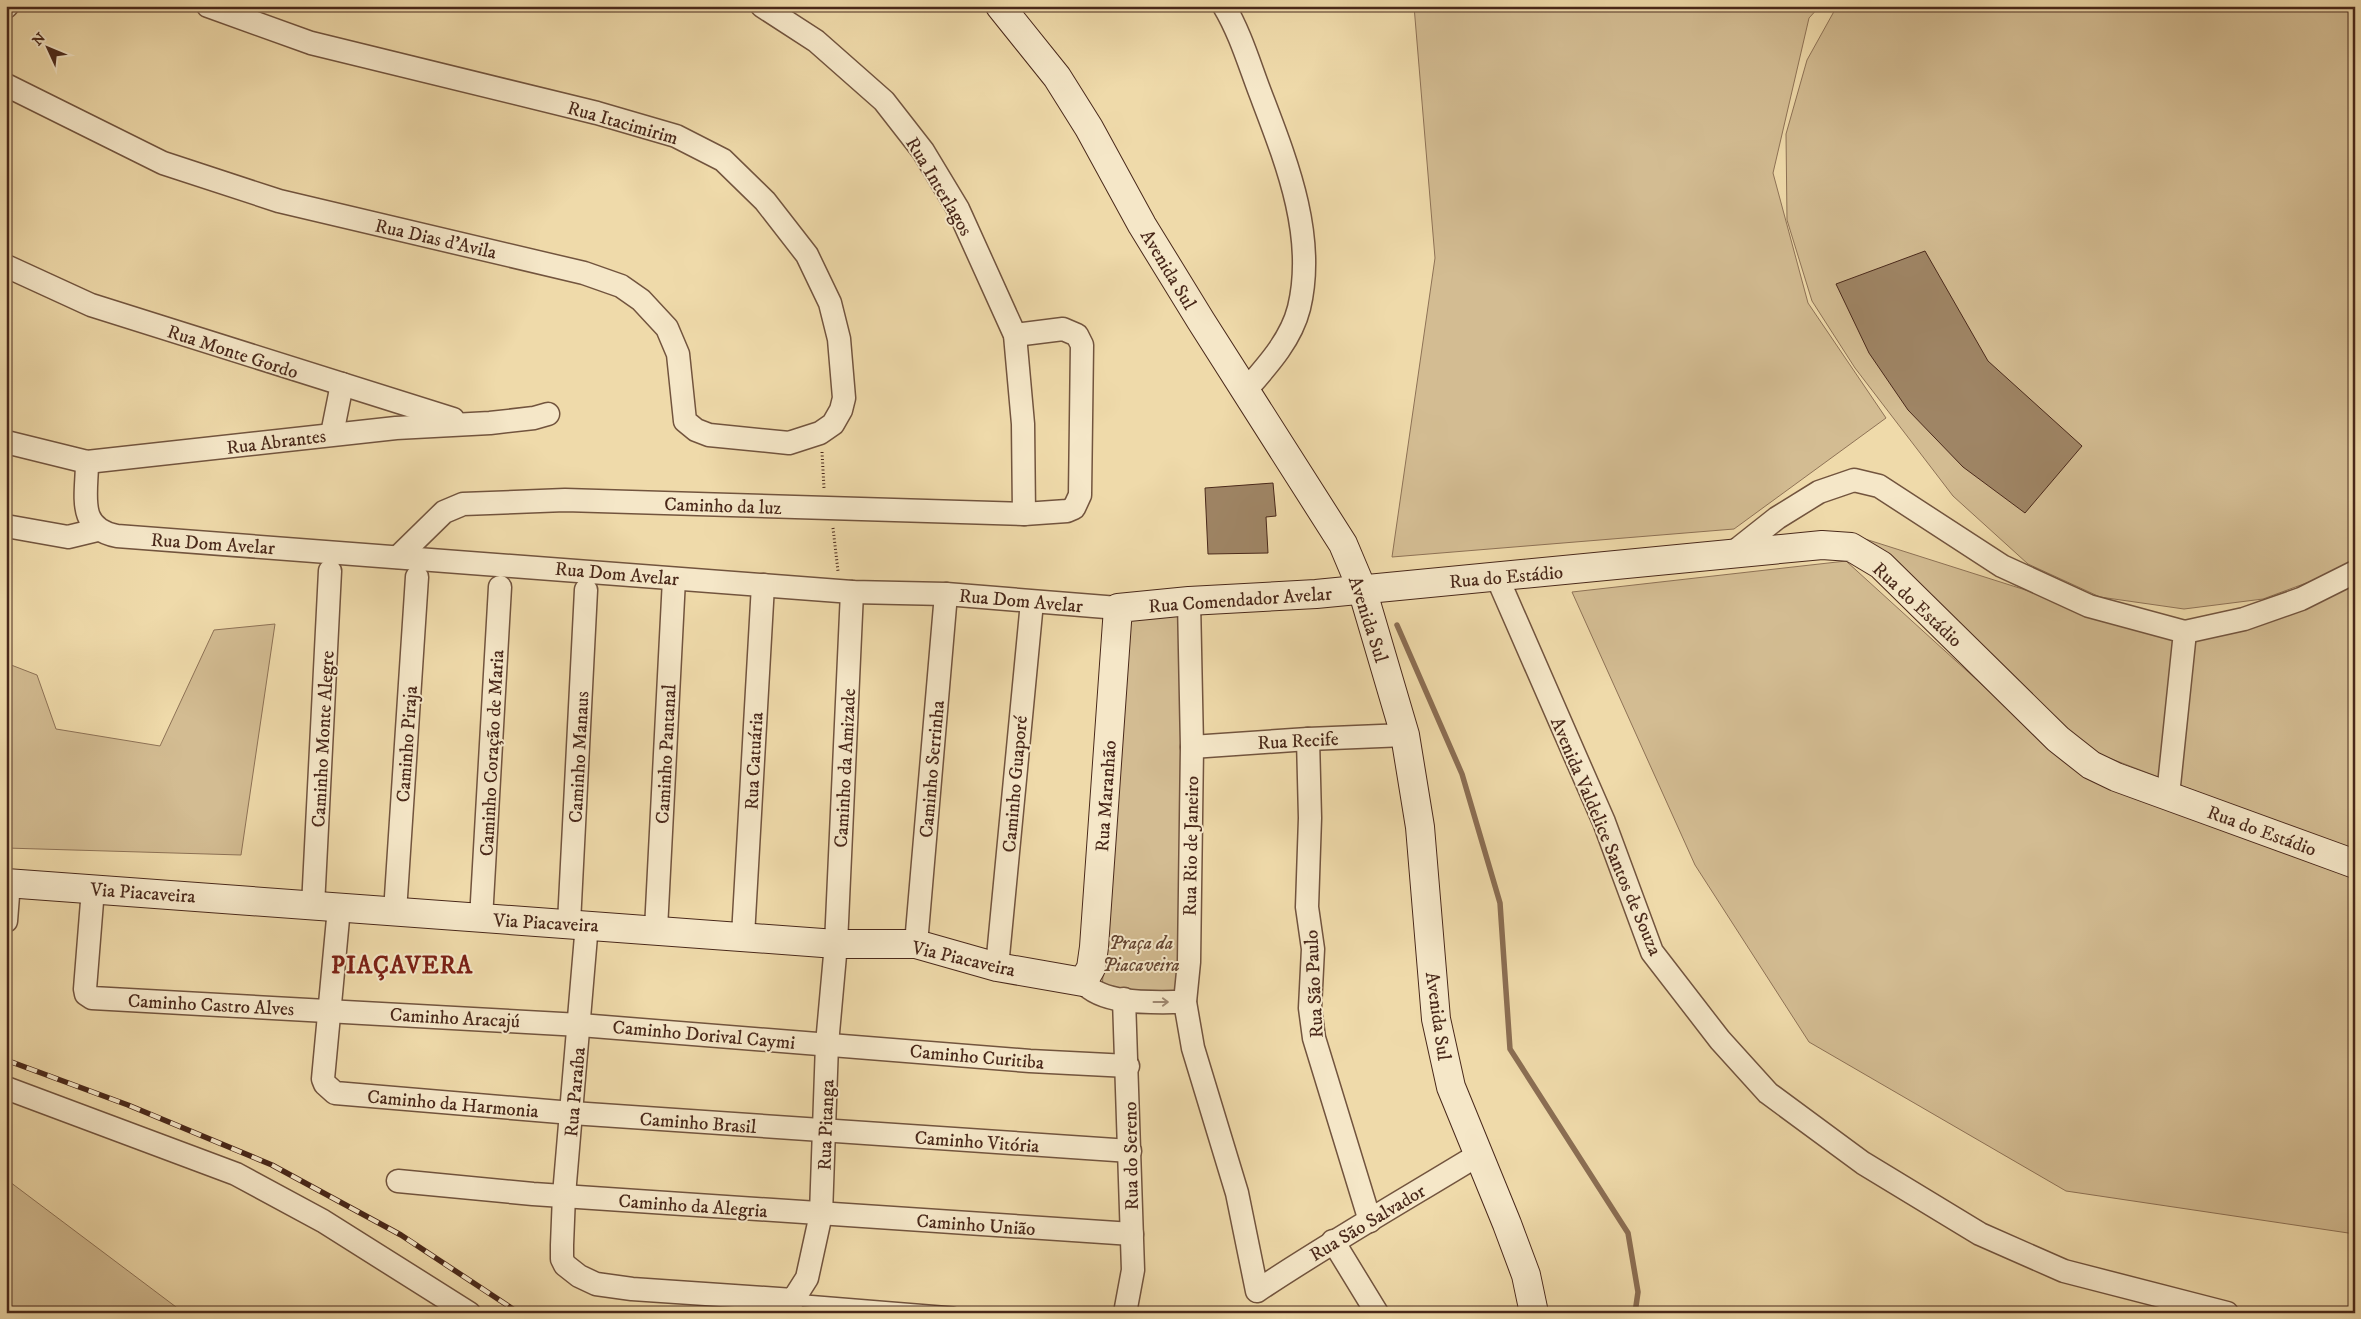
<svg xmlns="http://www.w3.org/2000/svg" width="2361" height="1319" viewBox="0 0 2361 1319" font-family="'IM FELL DW Pica',serif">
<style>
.green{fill:#d3bc92;stroke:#8e7256}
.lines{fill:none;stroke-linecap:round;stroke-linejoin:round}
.stream{stroke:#8b6e53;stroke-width:5.5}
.building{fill:#9f8565;stroke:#49281a}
.lane-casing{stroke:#72543e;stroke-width:14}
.street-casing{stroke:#72543e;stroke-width:25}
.secondary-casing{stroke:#49281a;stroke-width:30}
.path{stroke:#49281a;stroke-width:3;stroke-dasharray:1 2.5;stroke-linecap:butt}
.lane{stroke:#f5e7c8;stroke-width:11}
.street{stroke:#f5e7c8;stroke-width:22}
.secondary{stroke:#f5e7c8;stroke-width:28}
.rail-casing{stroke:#49281a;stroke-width:5.5}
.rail{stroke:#f5e7c8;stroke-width:4;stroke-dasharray:11;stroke-linecap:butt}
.oneway{stroke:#9f8871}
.labels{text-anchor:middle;stroke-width:4;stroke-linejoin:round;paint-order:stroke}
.street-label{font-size:19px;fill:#49281a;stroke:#f5e7c8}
.park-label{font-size:19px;font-style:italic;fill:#654632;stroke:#f5e7c8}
.district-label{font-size:24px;font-weight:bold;letter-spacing:1px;fill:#7a1f14;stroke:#f5e7c8}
</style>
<rect width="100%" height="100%" fill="#efdaaa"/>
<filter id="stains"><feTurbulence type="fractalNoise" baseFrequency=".004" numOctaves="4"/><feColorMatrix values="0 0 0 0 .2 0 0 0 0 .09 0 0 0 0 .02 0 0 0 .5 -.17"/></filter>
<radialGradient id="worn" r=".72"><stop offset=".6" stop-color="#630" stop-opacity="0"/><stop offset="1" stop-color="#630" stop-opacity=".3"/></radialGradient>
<g class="green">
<polygon points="1414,6 1820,6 1809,18 1773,173 1808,303 1886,418 1734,529 1392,557 1435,258"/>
<polygon points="1837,6 2355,6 2355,560 2336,572 2263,599 2184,609 2100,597 2028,564 1953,496 1855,368 1812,301 1787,220 1786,134 1807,60"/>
<polygon points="1862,538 2189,642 2355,580 2355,852 2088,750"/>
<polygon points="1846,561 2077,771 2355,879 2355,1234 2066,1191 1809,1042 1695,865 1572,592"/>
<polygon points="1182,612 1178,991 1102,989 1129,615"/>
<polygon points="275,624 241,855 6,848 6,663 37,675 56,729 160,746 214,630"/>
<polygon points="6,1179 184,1313 6,1313"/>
</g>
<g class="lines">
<polyline class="stream" points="1397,625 1462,774 1500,903 1510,1049 1628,1233 1638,1292 1635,1313"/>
</g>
<g class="building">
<polygon points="1925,251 1988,361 2082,446 2025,513 1963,467 1908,410 1869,353 1836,284"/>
<polygon points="1273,483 1276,516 1266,517 1268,553 1208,554 1205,488"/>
</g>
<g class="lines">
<defs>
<polyline id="lane" points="793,1300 953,1313"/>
<g id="street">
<polyline points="762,6 816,41 884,101 923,151 958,209 1015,335 1023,424 1024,514"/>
<path d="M1224,6C1239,31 1248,60 1258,87C1284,156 1317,233 1299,308C1291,340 1267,366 1246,390"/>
<polyline points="6,7 7,6"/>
<polyline points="6,85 163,163 279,201 584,273 621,286 641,300 667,328 678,354 685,421 696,430 709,435 789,443 820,433 833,424 841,410 844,398 839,339 830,303 807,255 765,201 723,160 676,136 597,113 311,43 208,6"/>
<polyline points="6,266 91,305 453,419"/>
<polyline points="332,434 342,384"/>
<polyline points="6,442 87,462 396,428 490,423 534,418 548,414"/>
<path d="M87,462C87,495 76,528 117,536L852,592L946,594L1118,608"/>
<polyline points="6,526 68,537 97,530"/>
<polyline points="1734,552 1777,518 1819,492 1854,480 1879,486 2002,566 2089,606 2185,632 2168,795"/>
<polyline points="398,557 444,512 463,504 565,500 1024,514 1067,511 1074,508 1080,495 1082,345 1077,335 1063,329 1015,335"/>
<polyline points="1497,577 1604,822 1652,952 1720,1040 1768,1093 1863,1163 1980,1234 2064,1271 2227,1313"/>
<path d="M1189,601L1192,747L1189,962L1185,1002L1193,1048L1237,1193L1257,1291C1329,1243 1404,1200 1478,1155"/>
<polyline points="2185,632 2244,619 2301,599 2355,572"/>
<polyline points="1308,739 1310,818 1307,907 1313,949 1310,1008 1314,1038 1370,1221"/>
<polyline points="1192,747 1308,739 1405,735"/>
<polyline points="93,889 85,989 86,994 92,998 580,1025 1030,1061 1128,1066"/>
<polyline points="313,906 330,571"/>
<polyline points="339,908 323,1079 325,1084 335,1093 572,1113 1130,1151"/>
<polyline points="395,912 417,577"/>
<polyline points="481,919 500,587"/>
<polyline points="6,921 9,883"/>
<polyline points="569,923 586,590"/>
<polyline points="587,924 564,1195 562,1245 562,1259 565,1265 579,1276 596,1284 632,1289 793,1300 807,1278 821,1214 827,1044 836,944 852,592"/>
<polyline points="656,929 674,579"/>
<polyline points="743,936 763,585"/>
<polyline points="916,944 946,594"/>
<polyline points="997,967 1032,602"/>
<path d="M1083,982C1104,1006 1154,1002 1185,1002"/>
<polyline points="1124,999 1133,1270 1125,1313"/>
<polyline points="6,1088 236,1174 323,1221 469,1313"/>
<polyline points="398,1181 533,1194 1132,1234"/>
<polyline points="1333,1241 1377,1313"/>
</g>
<g id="secondary">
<polyline points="1000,6 1057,77 1089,128 1142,225 1201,321 1343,544 1362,589 1405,735 1420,827 1436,1019 1451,1087 1507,1224 1526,1275 1534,1313"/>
<polyline points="6,883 836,944 916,944 997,967 1083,982 1091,968 1094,947 1118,608 1189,601 1316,594 1822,545 1851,547 1881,565 2058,739 2091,765 2116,777 2355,864"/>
</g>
</defs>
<use href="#lane" class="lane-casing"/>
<use href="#street" class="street-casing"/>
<use href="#secondary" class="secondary-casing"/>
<g class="path">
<polyline points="822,452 824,488"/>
<polyline points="833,528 838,571"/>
</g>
<use href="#lane" class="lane"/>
<use href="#street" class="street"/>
<use href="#secondary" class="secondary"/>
<defs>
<polyline id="rail" points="6,1060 128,1105 272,1165 401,1235 519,1313"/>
</defs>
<use href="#rail" class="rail-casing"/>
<use href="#rail" class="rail"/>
</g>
<defs><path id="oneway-shaft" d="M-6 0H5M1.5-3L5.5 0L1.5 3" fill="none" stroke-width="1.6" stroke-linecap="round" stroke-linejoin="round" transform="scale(1.25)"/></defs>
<use class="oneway" href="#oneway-shaft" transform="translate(1161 1002)"/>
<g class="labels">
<g class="street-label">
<text transform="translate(623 122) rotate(16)" y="7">Rua Itacimirim</text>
<text transform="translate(940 186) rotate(59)" y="7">Rua Interlagos</text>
<text transform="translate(436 238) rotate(13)" y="7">Rua Dias d'Avila</text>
<text transform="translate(1169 269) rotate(59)" y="7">Avenida Sul</text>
<text transform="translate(233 351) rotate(18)" y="7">Rua Monte Gordo</text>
<text transform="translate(276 441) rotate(-7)" y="7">Rua Abrantes</text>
<text transform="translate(723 505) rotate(2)" y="7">Caminho da luz</text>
<text transform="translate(213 543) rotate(4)" y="7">Rua Dom Avelar</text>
<text transform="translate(617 573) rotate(5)" y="7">Rua Dom Avelar</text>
<text transform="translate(1506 576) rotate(-5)" y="7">Rua do Estádio</text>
<text transform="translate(1240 599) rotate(-4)" y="7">Rua Comendador Avelar</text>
<text transform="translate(1021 600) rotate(5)" y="7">Rua Dom Avelar</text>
<text transform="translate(1918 604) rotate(43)" y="7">Rua do Estádio</text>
<text transform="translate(1369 619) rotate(72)" y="7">Avenida Sul</text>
<text transform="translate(322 739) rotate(-87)" y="7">Caminho Monte Alegre</text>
<text transform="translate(1298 740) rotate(-3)" y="7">Rua Recife</text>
<text transform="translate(406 744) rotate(-86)" y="7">Caminho Piraja</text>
<text transform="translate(491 753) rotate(-87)" y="7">Caminho Coração de Maria</text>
<text transform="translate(665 754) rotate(-87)" y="7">Caminho Pantanal</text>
<text transform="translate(578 757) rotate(-87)" y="7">Caminho Manaus</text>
<text transform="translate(753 761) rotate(-87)" y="7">Rua Catuária</text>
<text transform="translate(844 768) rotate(-87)" y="7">Caminho da Amizade</text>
<text transform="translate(931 769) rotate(-85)" y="7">Caminho Serrinha</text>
<text transform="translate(1014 784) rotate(-85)" y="7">Caminho Guaporé</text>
<text transform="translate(1105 796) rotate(-86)" y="7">Rua Maranhão</text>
<text transform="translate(2262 830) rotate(20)" y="7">Rua do Estádio</text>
<text transform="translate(1607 836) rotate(67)" y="7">Avenida Valdelice Santos de Souza</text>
<text transform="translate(1190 846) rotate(-89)" y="7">Rua Rio de Janeiro</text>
<text transform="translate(143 892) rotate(4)" y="7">Via Piacaveira</text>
<text transform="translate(546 922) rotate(3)" y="7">Via Piacaveira</text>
<text transform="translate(964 958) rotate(13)" y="7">Via Piacaveira</text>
<text transform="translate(1313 984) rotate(-93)" y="7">Rua São Paulo</text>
<text transform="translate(211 1004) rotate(3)" y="7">Caminho Castro Alves</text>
<text transform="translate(1439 1016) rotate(82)" y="7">Avenida Sul</text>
<text transform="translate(455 1017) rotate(3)" y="7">Caminho Aracajú</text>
<text transform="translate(704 1034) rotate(5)" y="7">Caminho Dorival Caymi</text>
<text transform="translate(977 1056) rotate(5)" y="7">Caminho Curitiba</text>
<text transform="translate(574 1092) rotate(-85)" y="7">Rua Paraíba</text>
<text transform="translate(453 1103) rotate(5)" y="7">Caminho da Harmonia</text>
<text transform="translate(698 1122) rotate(4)" y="7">Caminho Brasil</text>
<text transform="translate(825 1125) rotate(-88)" y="7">Rua Pitanga</text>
<text transform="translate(977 1141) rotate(4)" y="7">Caminho Vitória</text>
<text transform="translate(1130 1156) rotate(-91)" y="7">Rua do Sereno</text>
<text transform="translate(693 1205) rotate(4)" y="7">Caminho da Alegria</text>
<text transform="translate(1367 1222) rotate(-31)" y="7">Rua São Salvador</text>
<text transform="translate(976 1224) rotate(4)" y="7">Caminho União</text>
</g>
<g class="park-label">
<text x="1141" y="949">Praça da<tspan x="1141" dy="22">Piacaveira</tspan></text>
</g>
<g class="district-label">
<text x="402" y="973">PIAÇAVERA</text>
</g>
</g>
<rect width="2361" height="1319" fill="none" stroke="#efdaaa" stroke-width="25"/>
<rect x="8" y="8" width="2346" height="1304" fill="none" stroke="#49281a" stroke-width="2.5"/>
<rect x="12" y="12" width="2336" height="1294" fill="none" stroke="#49281a"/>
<g transform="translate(48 48) rotate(314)" stroke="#f5e7c8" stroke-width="4" paint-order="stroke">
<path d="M0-4L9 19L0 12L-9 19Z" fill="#49281a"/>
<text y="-8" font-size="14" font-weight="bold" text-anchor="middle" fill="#49281a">N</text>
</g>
<rect width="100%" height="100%" filter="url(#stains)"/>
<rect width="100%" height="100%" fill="url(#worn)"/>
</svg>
